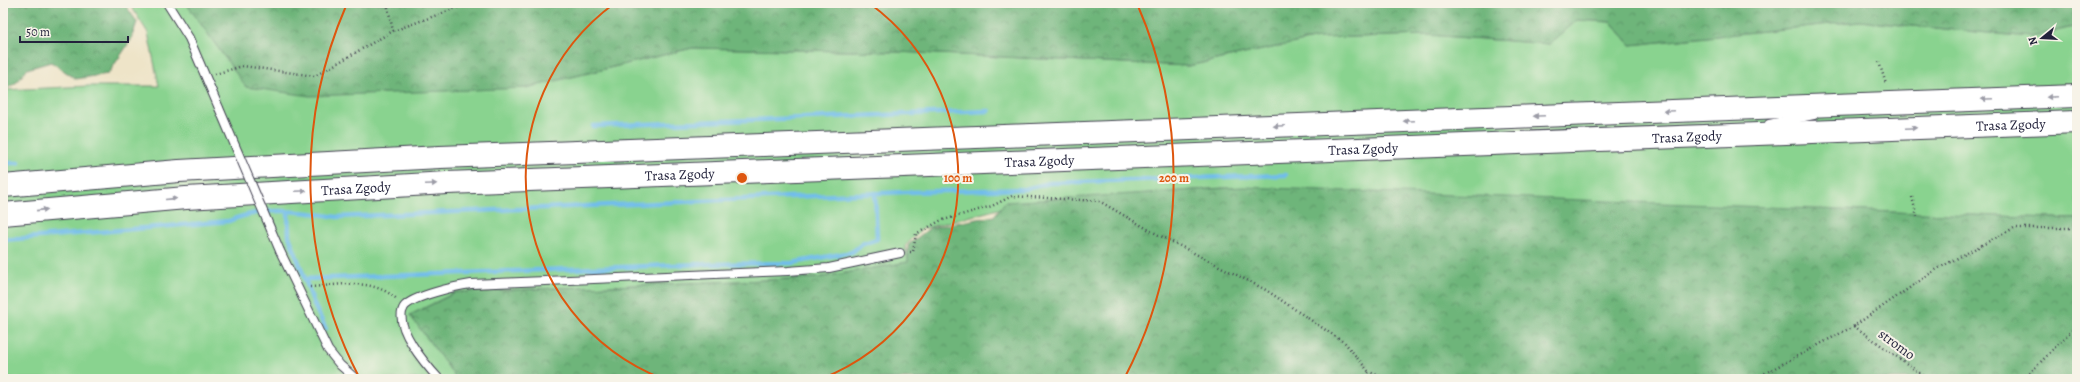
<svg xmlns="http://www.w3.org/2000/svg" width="2080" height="382" viewBox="0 0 2080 382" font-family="Alegreya,serif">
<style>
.grass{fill:#89d38f;stroke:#567a65}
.forest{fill:url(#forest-crowns);stroke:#486c5a}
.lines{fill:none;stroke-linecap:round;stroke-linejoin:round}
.stream{stroke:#71bdea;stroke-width:4.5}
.lane-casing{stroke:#413f50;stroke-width:10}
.highway-casing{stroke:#413f50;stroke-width:24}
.path{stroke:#413f50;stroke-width:2.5;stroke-dasharray:1 3;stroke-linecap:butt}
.lane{stroke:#fff;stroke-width:8}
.highway{stroke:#fff;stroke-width:22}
.lane-bridge-casing{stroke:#413f50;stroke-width:10;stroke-linecap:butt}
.lane-bridge{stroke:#fff;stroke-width:8}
.oneway{fill:#9c9ca7}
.ring{fill:none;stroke:#de560e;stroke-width:2}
.labels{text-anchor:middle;stroke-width:4;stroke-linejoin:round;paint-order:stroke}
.street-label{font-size:14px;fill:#22223b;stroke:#f7f3e8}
.centre{fill:#de560e;stroke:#f7f3e8;stroke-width:2}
.ring-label{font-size:12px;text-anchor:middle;font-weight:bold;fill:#de560e;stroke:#f7f3e8;stroke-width:4;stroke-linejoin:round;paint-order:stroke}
</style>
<defs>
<pattern id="forest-crowns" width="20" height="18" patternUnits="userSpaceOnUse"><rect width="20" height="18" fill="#6eb57a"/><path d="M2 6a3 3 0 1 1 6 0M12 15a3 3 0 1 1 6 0" fill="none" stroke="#5a9365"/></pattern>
</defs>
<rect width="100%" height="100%" fill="#f7f3e8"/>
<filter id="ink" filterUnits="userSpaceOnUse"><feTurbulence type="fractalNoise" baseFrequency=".025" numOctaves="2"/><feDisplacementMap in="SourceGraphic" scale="8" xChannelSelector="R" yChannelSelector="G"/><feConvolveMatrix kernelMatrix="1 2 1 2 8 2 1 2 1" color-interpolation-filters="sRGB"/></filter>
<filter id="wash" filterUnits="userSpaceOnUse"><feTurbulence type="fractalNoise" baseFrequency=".012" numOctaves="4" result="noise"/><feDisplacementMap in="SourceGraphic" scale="16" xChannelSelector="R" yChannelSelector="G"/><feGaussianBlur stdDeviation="0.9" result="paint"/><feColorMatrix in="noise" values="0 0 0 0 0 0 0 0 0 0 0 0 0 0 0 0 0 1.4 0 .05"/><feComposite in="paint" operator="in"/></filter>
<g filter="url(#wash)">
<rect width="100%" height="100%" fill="#eee4c8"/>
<polygon class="grass" points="129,3 186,3 246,87 526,88 692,48 897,52 1188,66 1318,38 1429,35 1550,44 1577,20 1611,22 1631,45 1859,21 2031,37 2077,26 2077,219 1223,188 1025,202 922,229 905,246 909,262 817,278 456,292 410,315 457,379 3,379 3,90 89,86 159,86 148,33"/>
<g class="forest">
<polygon points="3,3 124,3 137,22 131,40 108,74 76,79 51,62 27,69 17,82 3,91"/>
<polygon points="186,3 2077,3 2077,26 2031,37 1859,21 1631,45 1611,22 1577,20 1550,44 1429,35 1318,38 1188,66 897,52 692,48 526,88 310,96 246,87"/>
<polygon points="1243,187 2077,219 2077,379 457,379 410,315 457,292 817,278 908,262 908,245 930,228 994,216 1005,202"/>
</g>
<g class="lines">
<g class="stream">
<polyline points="593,126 989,111"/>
<polyline points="3,163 18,163"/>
<polyline points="288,212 289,236 305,279 702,264 792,263 852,252 862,244 877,239 875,193"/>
<path d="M3,240L229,221C263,206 302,211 337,217L905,192L1025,189L1049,183L1286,175"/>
<polyline points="305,279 315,307 326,329"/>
</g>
</g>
</g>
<g filter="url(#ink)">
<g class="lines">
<defs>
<g id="lane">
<polyline points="167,3 189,38 219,108"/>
<polyline points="1769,124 1814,115"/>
<polyline points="280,251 328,350 340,365 356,379"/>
<path d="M439,379C427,366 392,326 404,307C412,296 457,286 471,284L788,271L829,268L900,253"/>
</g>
<g id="highway">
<polyline points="3,186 179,171 440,157 2077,96"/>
<path id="s1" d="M3,214L186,198L447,183L2077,122"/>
</g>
</defs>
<use href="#lane" class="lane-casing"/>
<use href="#highway" class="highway-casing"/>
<g class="path">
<polyline points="387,3 393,31"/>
<polyline points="1879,62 1886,84"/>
<polyline points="215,74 243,66 315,76 393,31 470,3"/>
<polyline points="1912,197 1917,217"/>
<polyline points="910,252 913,252 916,234 940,221 992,206 1012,196 1099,201 1151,231 1266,290 1345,343 1369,372"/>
<path d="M310,287C342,285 372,277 398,300"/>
<polyline points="1854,326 1928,379"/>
<polyline points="1363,379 1369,372 1388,379"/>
<polyline points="1754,379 1854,326 1937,269 2014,228 2077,228"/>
<polyline points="2024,379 2077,325"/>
</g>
<use href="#lane" class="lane"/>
<use href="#highway" class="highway"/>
<defs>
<polyline id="lane-bridge" points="219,108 280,251"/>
</defs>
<use href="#lane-bridge" class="lane-bridge-casing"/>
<use href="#lane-bridge" class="lane-bridge"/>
</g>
<defs><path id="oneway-solid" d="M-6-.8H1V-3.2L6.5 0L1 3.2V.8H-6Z"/></defs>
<g class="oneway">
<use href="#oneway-solid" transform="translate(2052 97) rotate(177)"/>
<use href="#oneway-solid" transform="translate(1987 99) rotate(178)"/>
<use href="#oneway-solid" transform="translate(1669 111) rotate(178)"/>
<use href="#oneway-solid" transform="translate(1539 116) rotate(178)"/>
<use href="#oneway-solid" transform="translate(1409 121) rotate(178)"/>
<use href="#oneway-solid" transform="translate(1279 126) rotate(178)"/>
<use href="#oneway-solid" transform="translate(1911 128) rotate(-2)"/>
<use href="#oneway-solid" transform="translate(431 184) rotate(-3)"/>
<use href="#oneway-solid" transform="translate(301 191) rotate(-3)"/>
<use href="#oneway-solid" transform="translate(171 199) rotate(-5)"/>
<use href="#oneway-solid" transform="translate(42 210) rotate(-6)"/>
</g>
</g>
<g class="ring">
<path d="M663 379A216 216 0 0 1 615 3M869 3A216 216 0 0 1 821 379"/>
<path d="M359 377A432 432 0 0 1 346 6M1138 6A432 432 0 0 1 1125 377"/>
</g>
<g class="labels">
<g class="street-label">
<text dy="5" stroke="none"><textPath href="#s1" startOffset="2010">Trasa Zgody</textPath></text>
<text dy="5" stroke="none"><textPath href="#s1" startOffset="1686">Trasa Zgody</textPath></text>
<text dy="5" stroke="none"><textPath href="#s1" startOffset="1362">Trasa Zgody</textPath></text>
<text dy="5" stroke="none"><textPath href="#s1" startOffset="1038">Trasa Zgody</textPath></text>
<text dy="5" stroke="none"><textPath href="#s1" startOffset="678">Trasa Zgody</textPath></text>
<text dy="5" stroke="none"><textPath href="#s1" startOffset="354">Trasa Zgody</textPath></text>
<text transform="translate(1897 344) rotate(36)" y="5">stromo</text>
</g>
</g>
<circle cx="742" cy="178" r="6" class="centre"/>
<g class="ring-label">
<text x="958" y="182">100 m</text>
<text x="1174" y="182">200 m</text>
</g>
<rect width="2080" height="382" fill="none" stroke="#f7f3e8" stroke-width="16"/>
<g transform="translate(2042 38) rotate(252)" stroke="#f7f3e8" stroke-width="3" paint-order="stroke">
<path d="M0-3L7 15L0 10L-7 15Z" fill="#22223b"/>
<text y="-6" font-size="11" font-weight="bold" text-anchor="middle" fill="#22223b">N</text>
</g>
<path d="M20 36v6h108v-6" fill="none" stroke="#22223b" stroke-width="2"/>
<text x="26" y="36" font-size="12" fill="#22223b" stroke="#f7f3e8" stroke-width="3" paint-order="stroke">50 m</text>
</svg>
